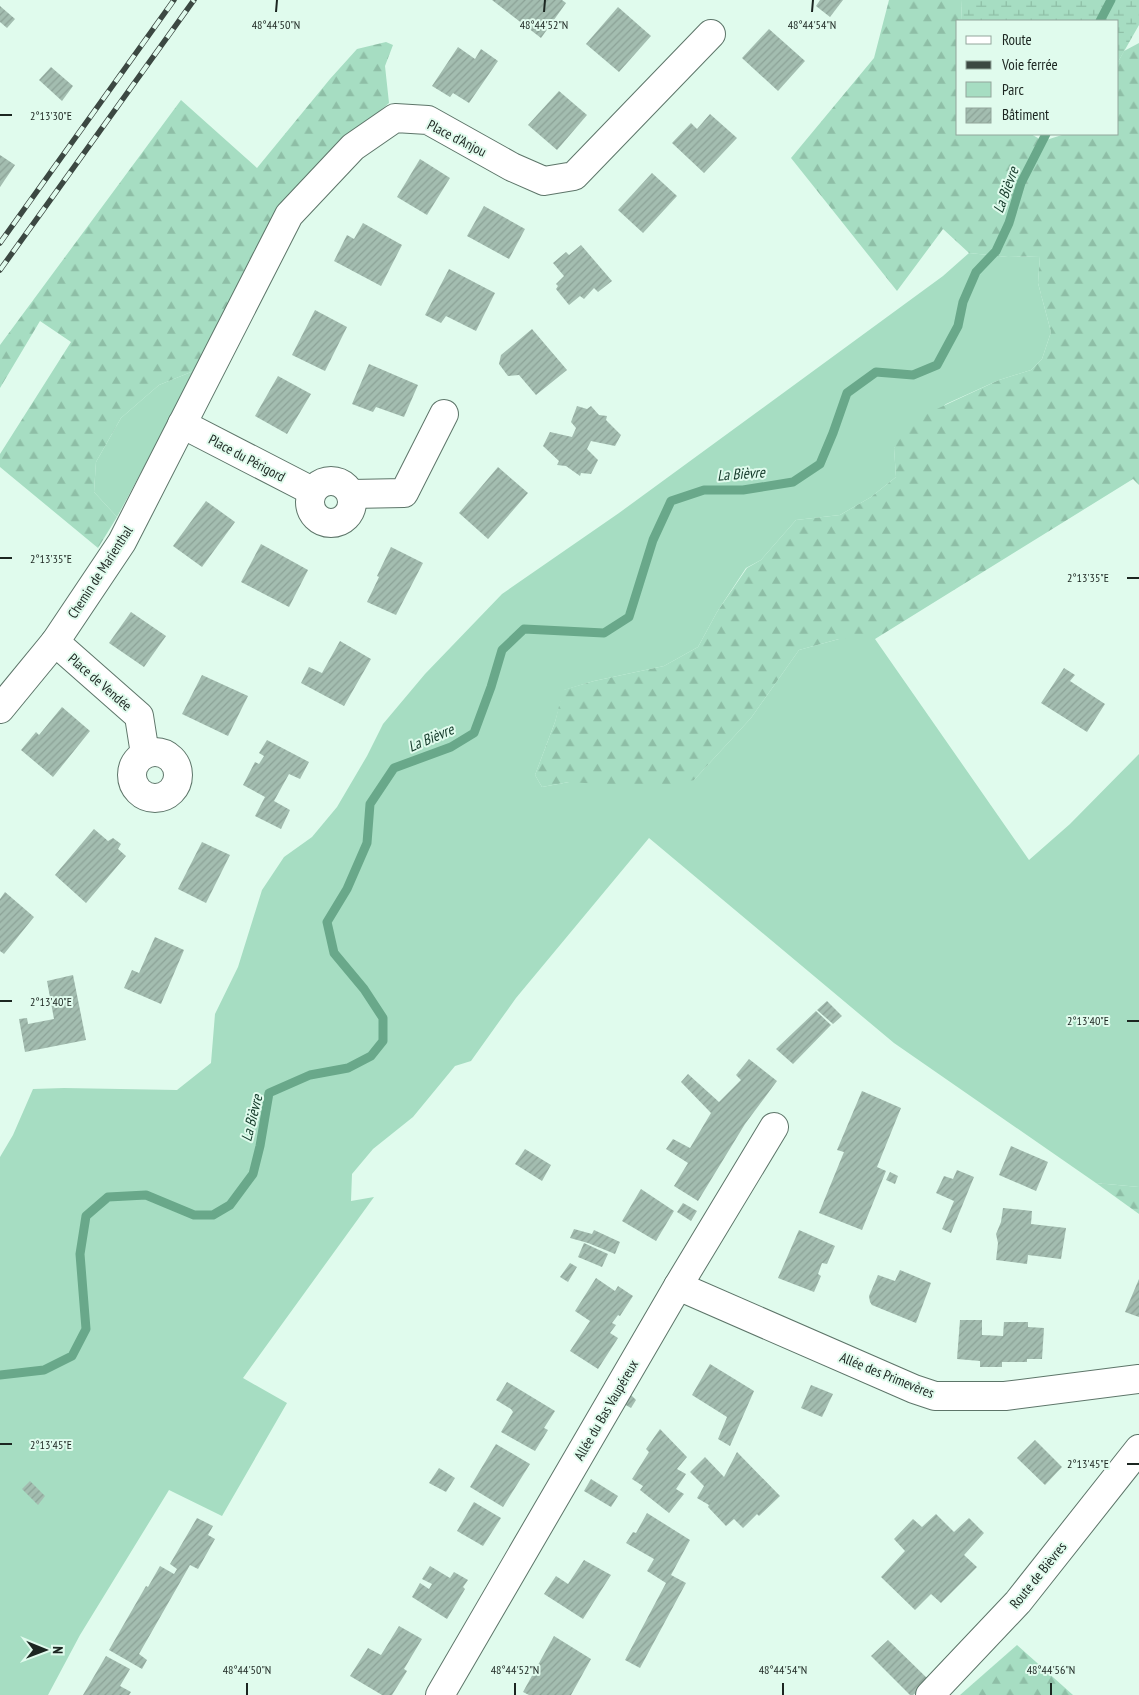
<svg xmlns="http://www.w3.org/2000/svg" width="1139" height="1695" viewBox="0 0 1139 1695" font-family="'PT Sans Narrow',sans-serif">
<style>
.green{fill:#a6ddc2}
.forest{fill:url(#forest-firs)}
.wetland{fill:url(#wetland-marsh)}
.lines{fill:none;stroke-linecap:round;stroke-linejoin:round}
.stream{stroke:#69a88a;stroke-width:9}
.building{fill:url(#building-hatch)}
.minor-casing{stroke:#5d7569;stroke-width:30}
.minor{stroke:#fff;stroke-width:28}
.rail-casing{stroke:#3c4842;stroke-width:5.5}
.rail{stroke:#e0fbed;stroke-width:4;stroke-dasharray:11;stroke-linecap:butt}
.ticks{fill:none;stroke:#1c2621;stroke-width:2}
.labels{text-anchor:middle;stroke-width:4;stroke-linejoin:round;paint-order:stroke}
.street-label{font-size:14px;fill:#1c2621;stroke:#e0fbed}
.water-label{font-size:15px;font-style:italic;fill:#123828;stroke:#e0fbed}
.ticks-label{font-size:12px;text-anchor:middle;fill:#1c2621;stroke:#e0fbed;stroke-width:4;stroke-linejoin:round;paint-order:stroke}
</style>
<defs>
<pattern id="forest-firs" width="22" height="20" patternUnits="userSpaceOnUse" patternTransform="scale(1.25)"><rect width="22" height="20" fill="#a6ddc2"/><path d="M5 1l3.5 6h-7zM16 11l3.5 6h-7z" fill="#8ebea6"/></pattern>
<pattern id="wetland-marsh" width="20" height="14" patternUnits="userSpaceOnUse" patternTransform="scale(1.25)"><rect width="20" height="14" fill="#a6ddc2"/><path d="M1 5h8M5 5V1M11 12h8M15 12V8" fill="none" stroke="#8ebea6"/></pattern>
<pattern id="building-hatch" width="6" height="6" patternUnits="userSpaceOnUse" patternTransform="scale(1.25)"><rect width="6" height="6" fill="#a3bdb0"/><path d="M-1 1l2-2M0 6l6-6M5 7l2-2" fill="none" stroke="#8ca297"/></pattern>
</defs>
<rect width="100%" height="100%" fill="#e0fbed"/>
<g class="green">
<polygon points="969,253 1008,257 1040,256 1038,283 1051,332 1042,359 1031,370 999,380 946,404 894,448 896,477 871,497 840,515 796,520 761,560 746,568 717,612 698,647 664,666 594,681 564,690 555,722 535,775 542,787 569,782 694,780 751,718 799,650 839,639 875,639 1029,860 1070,824 1139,754 1139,1187 1096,1183 894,1043 649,838 516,998 471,1061 455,1066 413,1117 373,1149 352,1174 351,1201 374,1197 243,1378 287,1403 222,1516 169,1490 80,1635 48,1695 0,1695 0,1157 13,1135 33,1089 64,1088 177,1090 211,1063 215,1014 238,967 262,890 284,857 312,837 337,807 367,756 383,724 425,674 502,594 619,513 943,276"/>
<polygon points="196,370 117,517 94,492 96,462 121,418 159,385"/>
</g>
<g class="forest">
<polygon points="889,0 962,0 961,21 958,21 958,134 1031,134 1043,141 1065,134 1118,134 1118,62 1124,51 1139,43 1139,485 1133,479 875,639 839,639 799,650 751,718 694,780 662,788 569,782 542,787 535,775 555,722 563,690 594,681 664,666 698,647 717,612 747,568 761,560 796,520 840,515 871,497 896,477 894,448 911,421 999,380 1031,370 1042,359 1051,332 1038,283 1040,256 1008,257 969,253 943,229 897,291 791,158 874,58"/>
<polygon points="386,42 393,45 385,66 389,103 334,151 196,370 159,385 121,418 96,462 94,492 117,517 98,548 0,467 0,454 71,342 40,321 0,388 0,345 181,100 257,168 330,79 357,49"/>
<polygon points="1096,1183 1139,1187 1139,1214"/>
<polygon points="1017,1645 1073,1695 960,1695"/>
</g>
<polygon class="wetland" points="962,0 1139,0 1139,25 1118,62 1118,21 961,21"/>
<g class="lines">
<g class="stream">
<polyline points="1100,21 1111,0"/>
<polyline points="0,1375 44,1370 72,1356 86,1329 80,1254 86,1216 108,1197 146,1195 194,1215 213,1215 230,1205 253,1174 260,1146 269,1093 310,1075 348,1068 371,1056 383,1041 383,1018 364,989 334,953 327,922 347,889 367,843 370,804 394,768 451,747 474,733 491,687 502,650 524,629 604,633 629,617 653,540 671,501 704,490 743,490 793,482 820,464 833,433 847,393 876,372 913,375 937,365 958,326 963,302 976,272 996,251 1009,223 1021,183 1046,134"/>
</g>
</g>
<g class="building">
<polygon points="492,0 562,0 566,3 541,38"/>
<polygon points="820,0 843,0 830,17 816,6"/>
<polygon points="0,6 15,19 7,28 0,22"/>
<polygon points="618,7 651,36 619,72 586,44"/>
<polygon points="769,29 805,61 778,91 742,58"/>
<polygon points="458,47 475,59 481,49 498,61 469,103 453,93 450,97 432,86"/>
<polygon points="51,67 73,86 62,101 39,80"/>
<polygon points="559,91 587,115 557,150 528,125"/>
<polygon points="710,114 737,138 704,173 672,143 691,123 697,129"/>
<polygon points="0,155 15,165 0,187"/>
<polygon points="420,159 450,178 427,215 397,197"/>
<polygon points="652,173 677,196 643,233 618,210"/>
<polygon points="484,206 525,229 509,259 467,236"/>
<polygon points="363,223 402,245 381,286 334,261 347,235 354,239"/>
<polygon points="581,245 612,281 598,292 594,288 584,299 580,296 569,305 556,289 558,286 556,284 564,276 553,263 566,252 569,255"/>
<polygon points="449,269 495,293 476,331 446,316 441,323 425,315"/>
<polygon points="315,310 347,327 325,371 292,355"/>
<polygon points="532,329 567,370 536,395 519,375 508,376 499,364 501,355"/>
<polygon points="369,364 418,385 404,417 376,407 373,412 352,404"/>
<polygon points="278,376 311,394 287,434 255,416"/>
<polygon points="577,406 587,409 591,406 599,415 607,416 606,420 621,435 615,446 591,441 587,449 598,460 591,474 581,473 580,476 566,466 557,465 559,461 543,446 550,432 572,437 576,428 571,422"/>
<polygon points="498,467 528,493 488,539 459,513"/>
<polygon points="206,501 235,522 202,567 173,546"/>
<polygon points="261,544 308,570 289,607 241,582"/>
<polygon points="391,547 423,563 396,615 367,602 379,577 377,576"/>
<polygon points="131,612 166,636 144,667 109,643"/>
<polygon points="340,641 371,659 344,706 301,683 309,667 322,673"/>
<polygon points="1064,668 1075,675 1070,681 1105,704 1087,732 1041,703"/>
<polygon points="202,675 248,696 228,736 182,714"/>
<polygon points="62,707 90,731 53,777 21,750 36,732 39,735"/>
<polygon points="267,740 309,762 300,779 289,774 274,801 290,810 281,829 255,816 265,797 243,785 255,762 259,764 264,756 259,753"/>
<polygon points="94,829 108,841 113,838 121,844 118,849 126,856 86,903 55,875"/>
<polygon points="202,842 230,855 206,903 178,889"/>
<polygon points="5,892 34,917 4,954 0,951 0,899"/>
<polygon points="155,937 184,950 161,1004 124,988 132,970 139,973"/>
<polygon points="73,975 86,1040 25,1052 19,1019 27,1018 28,1024 54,1019 47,981"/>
<polygon points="827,1001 842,1016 833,1024 817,1010"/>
<polygon points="816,1011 831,1025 793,1064 776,1049"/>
<polygon points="749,1059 777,1081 745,1124 698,1201 674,1186 688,1163 666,1149 673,1139 690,1148 711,1113 681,1082 688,1074 719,1102 741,1080 736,1075"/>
<polygon points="862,1091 901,1108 877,1167 886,1171 862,1230 819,1213 844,1152 837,1150"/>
<polygon points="1011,1146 1048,1162 1036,1191 999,1175"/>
<polygon points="525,1149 551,1165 542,1181 515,1164"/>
<polygon points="957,1170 974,1177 951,1233 942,1229 954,1201 936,1193 944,1176 953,1179"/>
<polygon points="890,1172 898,1176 895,1184 886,1180"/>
<polygon points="641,1189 674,1211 656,1241 622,1221"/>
<polygon points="683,1203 697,1211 691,1221 677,1212"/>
<polygon points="1003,1208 1032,1211 1031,1224 1066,1228 1061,1259 1028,1255 1027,1264 996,1260 998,1243 996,1234 1001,1222"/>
<polygon points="574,1229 592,1234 594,1230 620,1242 615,1254 588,1243 570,1238"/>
<polygon points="799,1230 835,1246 827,1264 822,1263 818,1274 821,1276 814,1292 778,1278"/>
<polygon points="584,1243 608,1254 602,1267 578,1257"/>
<polygon points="570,1263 577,1267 568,1282 560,1277"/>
<polygon points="900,1270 931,1283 916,1323 872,1305 870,1302 869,1296 878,1275 895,1281"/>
<polygon points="596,1278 615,1291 618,1286 633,1296 620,1316 618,1315 612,1323 616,1325 610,1333 618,1338 598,1369 570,1351 590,1321 575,1311"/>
<polygon points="1139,1279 1139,1317 1125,1312"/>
<polygon points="960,1320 982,1320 982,1335 1003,1336 1004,1322 1028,1322 1028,1327 1044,1328 1042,1359 1027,1359 1027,1362 1002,1362 1002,1367 980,1367 980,1361 957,1359"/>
<polygon points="710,1364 754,1391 730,1446 718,1439 727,1417 692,1395"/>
<polygon points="507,1382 555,1411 544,1428 548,1430 535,1451 501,1432 513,1412 511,1409 496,1400"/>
<polygon points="811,1385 833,1394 822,1417 801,1408"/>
<polygon points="630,1394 636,1400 631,1408 624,1404"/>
<polygon points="660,1429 687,1457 677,1469 686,1474 676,1489 684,1494 669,1513 640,1490 643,1486 632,1479 649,1452 646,1449"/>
<polygon points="1035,1440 1062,1467 1045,1485 1017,1458"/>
<polygon points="496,1444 530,1464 503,1507 470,1487"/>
<polygon points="737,1452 780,1496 759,1516 757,1514 743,1528 734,1519 726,1526 708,1507 709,1505 697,1498 704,1486 690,1472 705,1457 724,1477"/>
<polygon points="439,1468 455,1478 446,1492 429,1483"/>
<polygon points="591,1479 618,1496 611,1507 584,1491"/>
<polygon points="30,1481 45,1496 38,1505 22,1489"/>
<polygon points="474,1502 501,1518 483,1546 457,1531"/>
<polygon points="647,1513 690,1540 671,1575 686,1583 640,1668 625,1660 666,1583 647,1571 654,1559 626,1543 633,1532 636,1533"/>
<polygon points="936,1514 954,1532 969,1518 984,1533 964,1555 977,1567 941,1603 931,1594 915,1610 881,1577 905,1551 894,1539 913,1519 922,1527"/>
<polygon points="197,1518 213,1526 208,1535 215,1539 198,1569 190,1565 139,1654 147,1660 142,1669 109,1650 146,1586 148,1587 160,1566 174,1574 177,1569 170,1564"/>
<polygon points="584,1560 611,1575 583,1619 544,1594 556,1576 568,1584"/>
<polygon points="430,1566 450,1578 454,1572 468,1580 463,1587 465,1589 447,1619 412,1597 420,1583 429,1589 432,1584 422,1579"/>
<polygon points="399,1626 422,1639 404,1669 407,1671 392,1695 382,1695 350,1676 368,1648 381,1655"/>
<polygon points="554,1636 591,1659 571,1695 529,1695 523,1692"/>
<polygon points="888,1640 931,1682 913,1695 910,1695 871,1656"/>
<polygon points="106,1656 130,1669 120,1686 131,1692 129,1695 83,1695"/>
</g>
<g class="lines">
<defs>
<g id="minor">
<polyline points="182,424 312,491"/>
<circle cx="331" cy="502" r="21"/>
<polyline points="351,494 404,493 444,414"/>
<polyline points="55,642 139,716 145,754"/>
<polyline points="0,709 55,642 122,542 289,215 353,147 395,118 428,120 512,167 544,181 574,176 711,34"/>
<circle cx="155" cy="775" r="23"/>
<polyline points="678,1286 914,1389 935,1396 1005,1396 1139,1379"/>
<polyline points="440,1695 678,1286 774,1127"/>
<polyline points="930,1695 1018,1602 1139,1449"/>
</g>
</defs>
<use href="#minor" class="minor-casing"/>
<use href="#minor" class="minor"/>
<defs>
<g id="rail">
<polyline points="0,243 174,0"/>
<polyline points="0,270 194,0"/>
</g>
</defs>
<use href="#rail" class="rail-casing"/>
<use href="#rail" class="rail"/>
</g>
<path class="ticks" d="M276,12L277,0M544,12L545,0M812,12L813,0M0,115H12M0,558H12M1127,578H1139M0,1001H12M1127,1021H1139M0,1444H12M1127,1464H1139M247,1695V1683M515,1695V1683M783,1695V1683M1051,1695V1683"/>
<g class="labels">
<g class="street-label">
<text transform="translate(457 138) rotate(27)" y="5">Place d'Anjou</text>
<text transform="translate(247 458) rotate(28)" y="5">Place du Périgord</text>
<text transform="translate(100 572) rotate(-57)" y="5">Chemin de Marienthal</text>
<text transform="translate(100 682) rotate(41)" y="5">Place de Vendée</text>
<text transform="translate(887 1375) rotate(22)" y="5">Allée des Primevères</text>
<text transform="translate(606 1410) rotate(-60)" y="5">Allée du Bas Vaupéreux</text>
<text transform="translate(1038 1575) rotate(-51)" y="5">Route de Bièvres</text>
</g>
<g class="water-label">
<text transform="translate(1006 190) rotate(-70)" y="5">La Bièvre</text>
<text transform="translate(741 474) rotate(-4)" y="5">La Bièvre</text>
<text transform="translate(431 738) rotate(-23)" y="5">La Bièvre</text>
<text transform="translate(252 1118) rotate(-76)" y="5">La Bièvre</text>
</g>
</g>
<g class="ticks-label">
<text x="276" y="29">48°44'50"N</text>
<text x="544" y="29">48°44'52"N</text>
<text x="812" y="29">48°44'54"N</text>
<text x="51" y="120">2°13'30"E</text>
<text x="51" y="563">2°13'35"E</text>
<text x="1088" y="582">2°13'35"E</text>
<text x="51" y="1006">2°13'40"E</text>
<text x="1088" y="1025">2°13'40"E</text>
<text x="51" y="1449">2°13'45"E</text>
<text x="1088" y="1468">2°13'45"E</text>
<text x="247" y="1674">48°44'50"N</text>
<text x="515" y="1674">48°44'52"N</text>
<text x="783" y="1674">48°44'54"N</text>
<text x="1051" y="1674">48°44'56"N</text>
</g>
<rect x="956" y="20" width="162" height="115" fill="#e0fbed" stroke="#92a69b"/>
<rect x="966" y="36" width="25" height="8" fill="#ffffff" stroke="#92a69b"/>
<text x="1002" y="45" font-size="15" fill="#1c2621">Route</text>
<rect x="966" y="61" width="25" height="8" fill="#3c4842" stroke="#92a69b"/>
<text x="1002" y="70" font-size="15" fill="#1c2621">Voie ferrée</text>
<rect x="966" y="82" width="25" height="15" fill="#a6ddc2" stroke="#92a69b"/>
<text x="1002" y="95" font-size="15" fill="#1c2621">Parc</text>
<rect x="966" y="108" width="25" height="15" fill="url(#building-hatch)" stroke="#92a69b"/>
<text x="1002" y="120" font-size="15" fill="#1c2621">Bâtiment</text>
<g transform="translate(45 1650) rotate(91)" stroke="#e0fbed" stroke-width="4" paint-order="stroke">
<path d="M0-4L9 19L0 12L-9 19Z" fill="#1c2621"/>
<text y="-8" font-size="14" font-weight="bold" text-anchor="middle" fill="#1c2621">N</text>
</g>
</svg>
